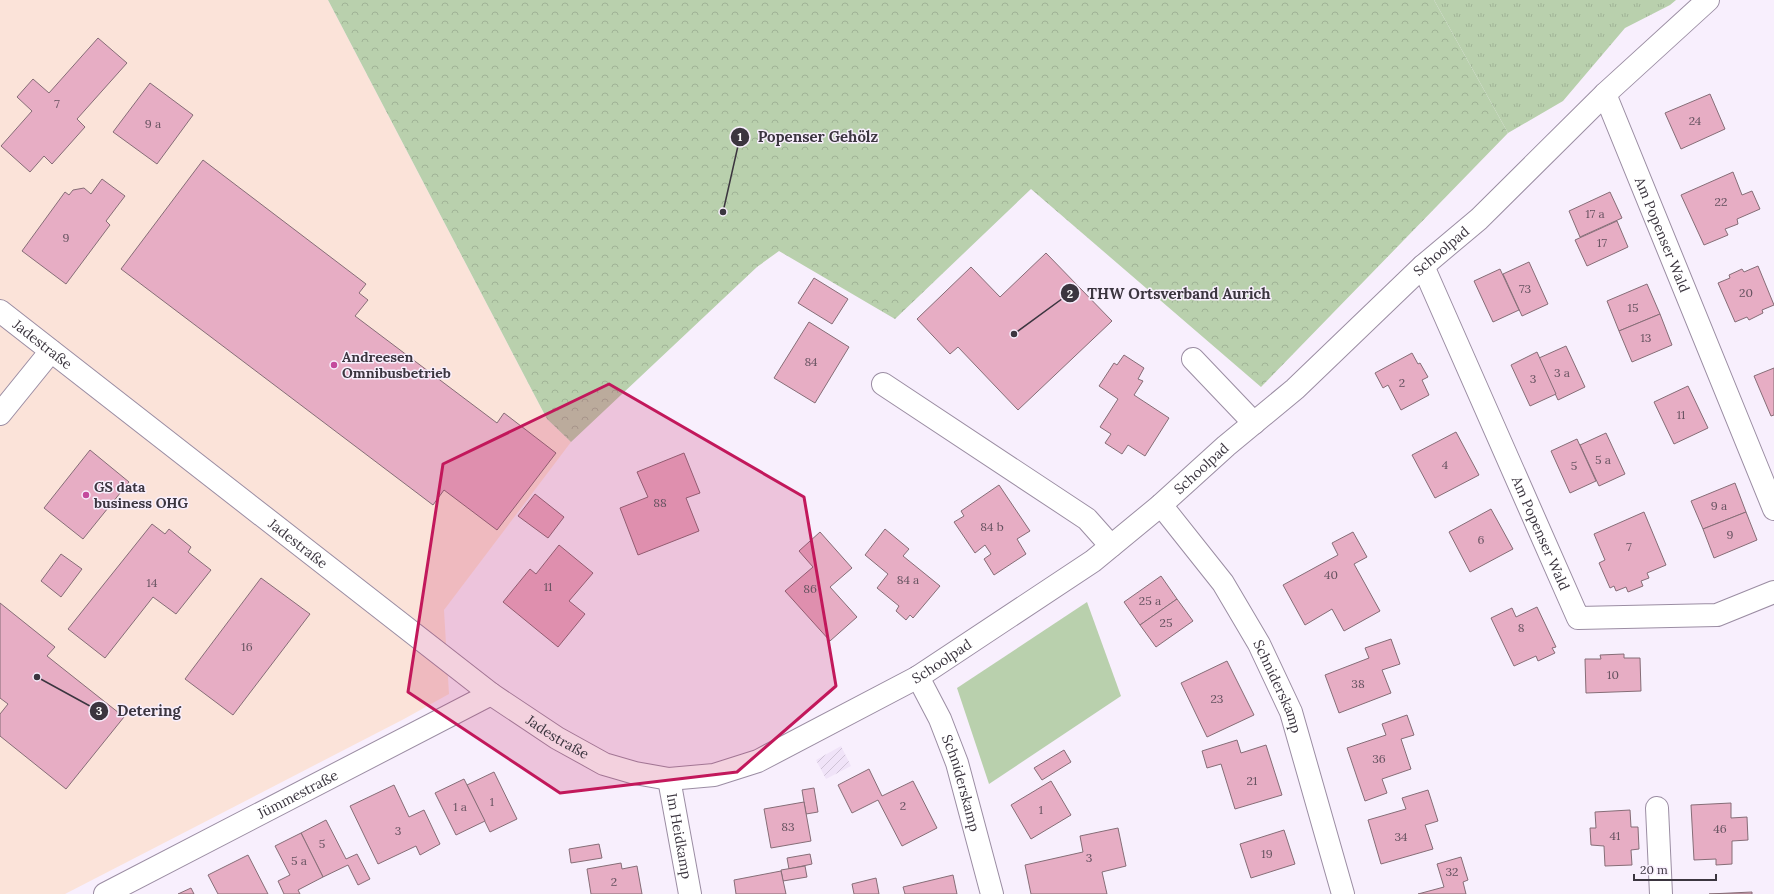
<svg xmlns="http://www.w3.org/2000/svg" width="1774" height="894" viewBox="0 0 1774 894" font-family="Lora,serif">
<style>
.commercial{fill:#fbe3d9}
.industrial{fill:url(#industrial-furrows)}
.grass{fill:url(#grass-tufts)}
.forest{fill:url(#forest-crowns)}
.pitch{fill:#b9d0ad}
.building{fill:#e7adc4;stroke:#866d77}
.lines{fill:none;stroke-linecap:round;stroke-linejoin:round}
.minor-casing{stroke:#9b8da3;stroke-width:24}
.minor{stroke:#fff;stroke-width:22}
.marked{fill:#c2185b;fill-opacity:0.2;stroke:#c2185b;stroke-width:3;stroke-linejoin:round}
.poi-dot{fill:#c44a9d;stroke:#f8effd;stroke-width:1.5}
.labels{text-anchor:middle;stroke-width:3;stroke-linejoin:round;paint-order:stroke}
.number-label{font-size:12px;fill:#665360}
.street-label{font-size:14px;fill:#3b353f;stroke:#f8effd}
.poi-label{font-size:14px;font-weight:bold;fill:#3b353f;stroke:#f8effd;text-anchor:start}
.leader{fill:none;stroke:#3b353f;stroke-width:1.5}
.callout-dot{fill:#3b353f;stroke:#f8effd;stroke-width:1.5}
.mark-label{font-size:12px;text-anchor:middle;font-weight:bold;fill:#fff}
.callout-label{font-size:15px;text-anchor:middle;font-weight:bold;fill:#3b353f;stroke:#f8effd;stroke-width:3;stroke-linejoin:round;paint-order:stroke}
</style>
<defs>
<pattern id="industrial-furrows" width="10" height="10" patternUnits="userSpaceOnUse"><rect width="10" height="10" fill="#f0e3f8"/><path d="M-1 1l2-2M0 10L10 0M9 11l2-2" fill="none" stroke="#cfc3d6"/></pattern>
<pattern id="grass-tufts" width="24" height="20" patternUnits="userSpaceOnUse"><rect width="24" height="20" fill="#b9d0ad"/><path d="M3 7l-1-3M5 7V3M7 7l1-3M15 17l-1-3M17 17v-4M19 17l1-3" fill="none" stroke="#a0b396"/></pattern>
<pattern id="forest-crowns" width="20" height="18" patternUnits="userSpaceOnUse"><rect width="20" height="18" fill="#b9d0ad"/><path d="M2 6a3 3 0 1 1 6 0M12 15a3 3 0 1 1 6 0" fill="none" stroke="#a0b396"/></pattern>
</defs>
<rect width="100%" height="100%" fill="#f8effd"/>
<polygon class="commercial" points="0,0 328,0 547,419 571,442 444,610 449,694 404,719 65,894 0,894"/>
<polygon class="industrial" points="841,746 851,766 826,779 816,760"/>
<polygon class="grass" points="1434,0 1676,0 1670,5 1625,28 1563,101 1508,133"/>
<polygon class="forest" points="328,0 1434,0 1508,133 1261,387 1031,189 895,319 779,251 757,267 571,442 547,419"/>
<polygon class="pitch" points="1087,602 1121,696 989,784 957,688"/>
<g class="building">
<polygon points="98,38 127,63 77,119 85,127 52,164 44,156 30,172 1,146 32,111 17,97 33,79 49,93"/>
<polygon points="150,83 193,115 157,164 113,132"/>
<polygon points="1710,94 1725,129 1681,149 1665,113"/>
<polygon points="203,160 366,284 359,293 368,300 355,316 497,423 504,413 556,453 497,530 444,490 433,505 121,269"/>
<polygon points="1733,172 1742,195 1752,191 1760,209 1737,219 1738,224 1725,229 1728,235 1704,245 1681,195"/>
<polygon points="102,179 125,196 106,221 110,225 66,284 22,251 65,192 69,195 73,190 84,188 91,194"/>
<polygon points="1610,192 1622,218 1580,237 1569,211"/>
<polygon points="1617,221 1628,247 1587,266 1575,240"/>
<polygon points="1046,253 1112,321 1018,410 958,347 950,354 917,319 971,267 1000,297"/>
<polygon points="1529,262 1548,304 1522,316 1503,274"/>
<polygon points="1758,266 1774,305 1762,310 1763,313 1749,320 1747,317 1735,322 1718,283 1730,278 1729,275 1742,269 1744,272"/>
<polygon points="1500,269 1519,310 1493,322 1474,281"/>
<polygon points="814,278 848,299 832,324 798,303"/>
<polygon points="1647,284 1660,314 1619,331 1607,301"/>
<polygon points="1660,314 1672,345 1632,362 1619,331"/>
<polygon points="809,322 849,347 815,403 774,378"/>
<polygon points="1566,346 1585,387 1558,400 1539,358"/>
<polygon points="1537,352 1556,394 1530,406 1511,365"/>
<polygon points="1412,353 1418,364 1420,363 1428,377 1422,380 1429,395 1401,410 1388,385 1383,388 1375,373"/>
<polygon points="1124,355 1144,368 1138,379 1143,381 1134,395 1169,418 1145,456 1128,445 1122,454 1105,443 1111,434 1100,427 1118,399 1099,386 1114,363 1117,365"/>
<polygon points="1774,368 1774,415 1771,416 1754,376"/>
<polygon points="1688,386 1708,428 1674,444 1654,402"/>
<polygon points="1456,432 1479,475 1435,498 1412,455"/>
<polygon points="1606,433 1625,474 1599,486 1580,445"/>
<polygon points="1577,439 1596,481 1570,493 1551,451"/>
<polygon points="90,450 129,482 83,539 44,508"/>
<polygon points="684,453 700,493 686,498 699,531 638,555 620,508 648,497 637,472"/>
<polygon points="1735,483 1746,512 1703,529 1691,501"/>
<polygon points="999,485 1030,531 1017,539 1026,554 994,575 984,559 991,554 985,545 975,553 954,522 964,516 961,511"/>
<polygon points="535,494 564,517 548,538 518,516"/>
<polygon points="1491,509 1513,549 1470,572 1449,532"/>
<polygon points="1644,512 1666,565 1647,573 1649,578 1641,581 1643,586 1628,592 1626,587 1616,591 1614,586 1610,588 1599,563 1605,560 1594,534"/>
<polygon points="1746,512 1757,540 1714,558 1703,529"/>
<polygon points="152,524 165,534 169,529 191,547 188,552 211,570 176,614 153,597 105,658 68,629"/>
<polygon points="885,529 909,549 903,556 940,586 913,618 910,615 906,620 896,611 899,606 877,588 888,574 865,555"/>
<polygon points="820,532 852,568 830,587 857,617 830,641 785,591 813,567 799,551"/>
<polygon points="1353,532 1367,557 1354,564 1380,611 1344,631 1332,609 1305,625 1283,585 1338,555 1332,543"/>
<polygon points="559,545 593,573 569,601 585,614 558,647 503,602 530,569 536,574"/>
<polygon points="61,554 82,569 61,597 41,581"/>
<polygon points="1161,576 1177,599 1140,625 1124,602"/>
<polygon points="261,578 310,614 233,715 185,679"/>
<polygon points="1177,599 1193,621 1156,647 1140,625"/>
<polygon points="0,603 55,647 47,656 124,717 66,789 0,736 0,714 8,704 0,698"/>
<polygon points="1537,607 1556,647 1552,648 1555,653 1538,661 1536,656 1514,666 1491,618 1512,608 1516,617"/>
<polygon points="1391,639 1400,664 1382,670 1391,693 1339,713 1325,675 1369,658 1365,648"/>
<polygon points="1624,654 1624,658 1640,658 1641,691 1586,693 1585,659 1601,659 1600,655"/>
<polygon points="1227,661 1254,715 1207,737 1181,683"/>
<polygon points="1407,715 1414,735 1401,739 1411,769 1382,779 1387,793 1365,801 1347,748 1386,735 1382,724"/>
<polygon points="1237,740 1241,753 1266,745 1282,795 1235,809 1221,764 1207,768 1202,751"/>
<polygon points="1064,750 1071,762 1042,780 1034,768"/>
<polygon points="869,769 882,796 913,781 937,828 902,846 878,800 852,813 838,785"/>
<polygon points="494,772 517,819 490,832 467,785"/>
<polygon points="464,779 485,821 456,835 435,793"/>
<polygon points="1051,781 1071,815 1031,839 1011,805"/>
<polygon points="394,785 409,817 424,810 440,844 420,855 416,846 378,864 350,806"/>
<polygon points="814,788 818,812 806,814 802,790"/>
<polygon points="1428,790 1438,821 1425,825 1433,849 1381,864 1368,820 1406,809 1402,798"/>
<polygon points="804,802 811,841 771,848 764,809"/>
<polygon points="1731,803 1731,818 1747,817 1748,840 1732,841 1732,864 1716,865 1716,859 1694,860 1691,805"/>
<polygon points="1630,810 1631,827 1638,827 1639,849 1631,850 1632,865 1605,866 1604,846 1591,845 1590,828 1596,828 1595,812"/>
<polygon points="326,820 346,859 357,854 370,879 358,885 348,865 323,877 301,833"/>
<polygon points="1118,828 1126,866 1102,872 1107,894 1031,894 1025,865 1083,852 1080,836"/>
<polygon points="1284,830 1295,864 1251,878 1240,844"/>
<polygon points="301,833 323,877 298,890 300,894 284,894 278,881 290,875 275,846"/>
<polygon points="599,844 602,858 571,863 569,849"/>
<polygon points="810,854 812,864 789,869 787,858"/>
<polygon points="248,855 268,894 218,894 208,875"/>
<polygon points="1461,857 1468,880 1463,882 1466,894 1418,894 1444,887 1437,864"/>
<polygon points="621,863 622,869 637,866 642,894 591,894 587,869"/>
<polygon points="805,866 807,877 783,881 781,870"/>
<polygon points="781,871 786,894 736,894 734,880"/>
<polygon points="953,875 957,894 905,894 903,887"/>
<polygon points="876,878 879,894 854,894 852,884"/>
<polygon points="191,888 194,894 178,894"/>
<polygon points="1752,892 1752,894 1709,894"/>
</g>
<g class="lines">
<defs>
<g id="minor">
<path id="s1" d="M1605,94L1774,509"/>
<path id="s2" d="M1423,266L1578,618L1717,615L1774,592"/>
<path id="s3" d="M0,311L491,694L557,738L604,764L635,773L669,779L714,775L758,761L918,677L1093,561L1161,505L1226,446L1295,389L1423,266L1479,219L1605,94L1708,0"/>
<polyline points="1193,359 1254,423"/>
<polyline points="883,384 1087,519 1111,546"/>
<polyline points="0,414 51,351"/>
<path id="s4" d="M1161,505L1223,583L1259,644L1291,712L1343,894"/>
<path id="s5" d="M918,677L940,719L957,763L992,894"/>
<path id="s6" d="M669,779L690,894"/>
<polyline points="1657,808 1661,894"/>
<path id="s7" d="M105,894L491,694"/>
</g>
</defs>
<use href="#minor" class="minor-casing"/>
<use href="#minor" class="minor"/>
</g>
<path class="marked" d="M609,384L804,497L836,686L737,772L560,793L408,692L443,464Z"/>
<g class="poi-dot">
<circle cx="334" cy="365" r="4"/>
<circle cx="86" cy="495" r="4"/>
</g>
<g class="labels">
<g class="number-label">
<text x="57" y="108">7</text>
<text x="1695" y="125">24</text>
<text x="153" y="128">9 a</text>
<text x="1721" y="206">22</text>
<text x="1595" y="218">17 a</text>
<text x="66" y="242">9</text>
<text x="1602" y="247">17</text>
<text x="1525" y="293">73</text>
<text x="1746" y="297">20</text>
<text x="1633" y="312">15</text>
<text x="1646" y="342">13</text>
<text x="811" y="366">84</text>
<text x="1562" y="377">3 a</text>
<text x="1533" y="383">3</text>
<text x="1402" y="387">2</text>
<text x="1681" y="419">11</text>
<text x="1603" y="464">5 a</text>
<text x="1445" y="469">4</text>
<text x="1574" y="470">5</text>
<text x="660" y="507">88</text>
<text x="1719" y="510">9 a</text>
<text x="992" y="531">84 b</text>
<text x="1730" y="539">9</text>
<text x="1481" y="544">6</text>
<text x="1629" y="551">7</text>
<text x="1331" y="579">40</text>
<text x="908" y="584">84 a</text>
<text x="152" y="587">14</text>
<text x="548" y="591">11</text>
<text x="810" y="593">86</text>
<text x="1150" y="605">25 a</text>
<text x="1166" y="627">25</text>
<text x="1521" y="632">8</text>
<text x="247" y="651">16</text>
<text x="1613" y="679">10</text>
<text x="1358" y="688">38</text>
<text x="1217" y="703">23</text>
<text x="1379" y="763">36</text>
<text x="1252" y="785">21</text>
<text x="492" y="806">1</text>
<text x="903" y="810">2</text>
<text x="460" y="811">1 a</text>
<text x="1041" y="814">1</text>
<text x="788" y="831">83</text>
<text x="1720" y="833">46</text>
<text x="398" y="835">3</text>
<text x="1615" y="840">41</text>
<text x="1401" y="841">34</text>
<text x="322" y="848">5</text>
<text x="1267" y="858">19</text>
<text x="1089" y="862">3</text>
<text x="299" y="865">5 a</text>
<text x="1452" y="876">32</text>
<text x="614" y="886">2</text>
</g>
<g class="street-label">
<text dy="5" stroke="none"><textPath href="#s1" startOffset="152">Am Popenser Wald</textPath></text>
<text dy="5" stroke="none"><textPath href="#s3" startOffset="1771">Schoolpad</textPath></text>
<text dy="5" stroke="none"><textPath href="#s3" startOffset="54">Jadestraße</textPath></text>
<text dy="5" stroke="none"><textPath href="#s3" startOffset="1447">Schoolpad</textPath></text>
<text dy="5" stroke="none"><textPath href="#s2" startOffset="292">Am Popenser Wald</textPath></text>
<text dy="5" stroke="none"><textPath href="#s3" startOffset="378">Jadestraße</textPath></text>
<text dy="5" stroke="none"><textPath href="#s3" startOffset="1123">Schoolpad</textPath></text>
<text dy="5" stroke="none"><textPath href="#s4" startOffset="217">Schniderskamp</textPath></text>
<text dy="5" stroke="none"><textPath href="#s3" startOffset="702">Jadestraße</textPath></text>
<text dy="5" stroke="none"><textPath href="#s5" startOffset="115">Schniderskamp</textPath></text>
<text dy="5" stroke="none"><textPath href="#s7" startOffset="217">Jümmestraße</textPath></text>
<text dy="5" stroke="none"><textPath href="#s6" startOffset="58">Im Heidkamp</textPath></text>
</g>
<g class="poi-label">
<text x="342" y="362">Andreesen<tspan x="342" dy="16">Omnibusbetrieb</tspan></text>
<text x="94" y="492">GS data<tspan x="94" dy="16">business OHG</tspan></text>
</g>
</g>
<path class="leader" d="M723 212L740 137M1014 334L1070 293M37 677L99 711"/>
<g class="callout-dot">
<circle cx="723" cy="212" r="4"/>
<circle cx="1014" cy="334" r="4"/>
<circle cx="37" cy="677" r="4"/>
<circle cx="740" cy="137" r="10"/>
<circle cx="1070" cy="293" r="10"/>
<circle cx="99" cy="711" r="10"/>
</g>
<g class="mark-label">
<text x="740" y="141">1</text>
<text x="1070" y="298">2</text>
<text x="99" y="715">3</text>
</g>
<g class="callout-label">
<text x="818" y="142">Popenser Gehölz</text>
<text x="1179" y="299">THW Ortsverband Aurich</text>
<text x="149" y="716">Detering</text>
</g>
<path d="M1634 874v6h82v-6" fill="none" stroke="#3b353f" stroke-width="2"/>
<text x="1640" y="874" font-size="12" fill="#3b353f" stroke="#f8effd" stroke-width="3" paint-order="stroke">20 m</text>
</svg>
